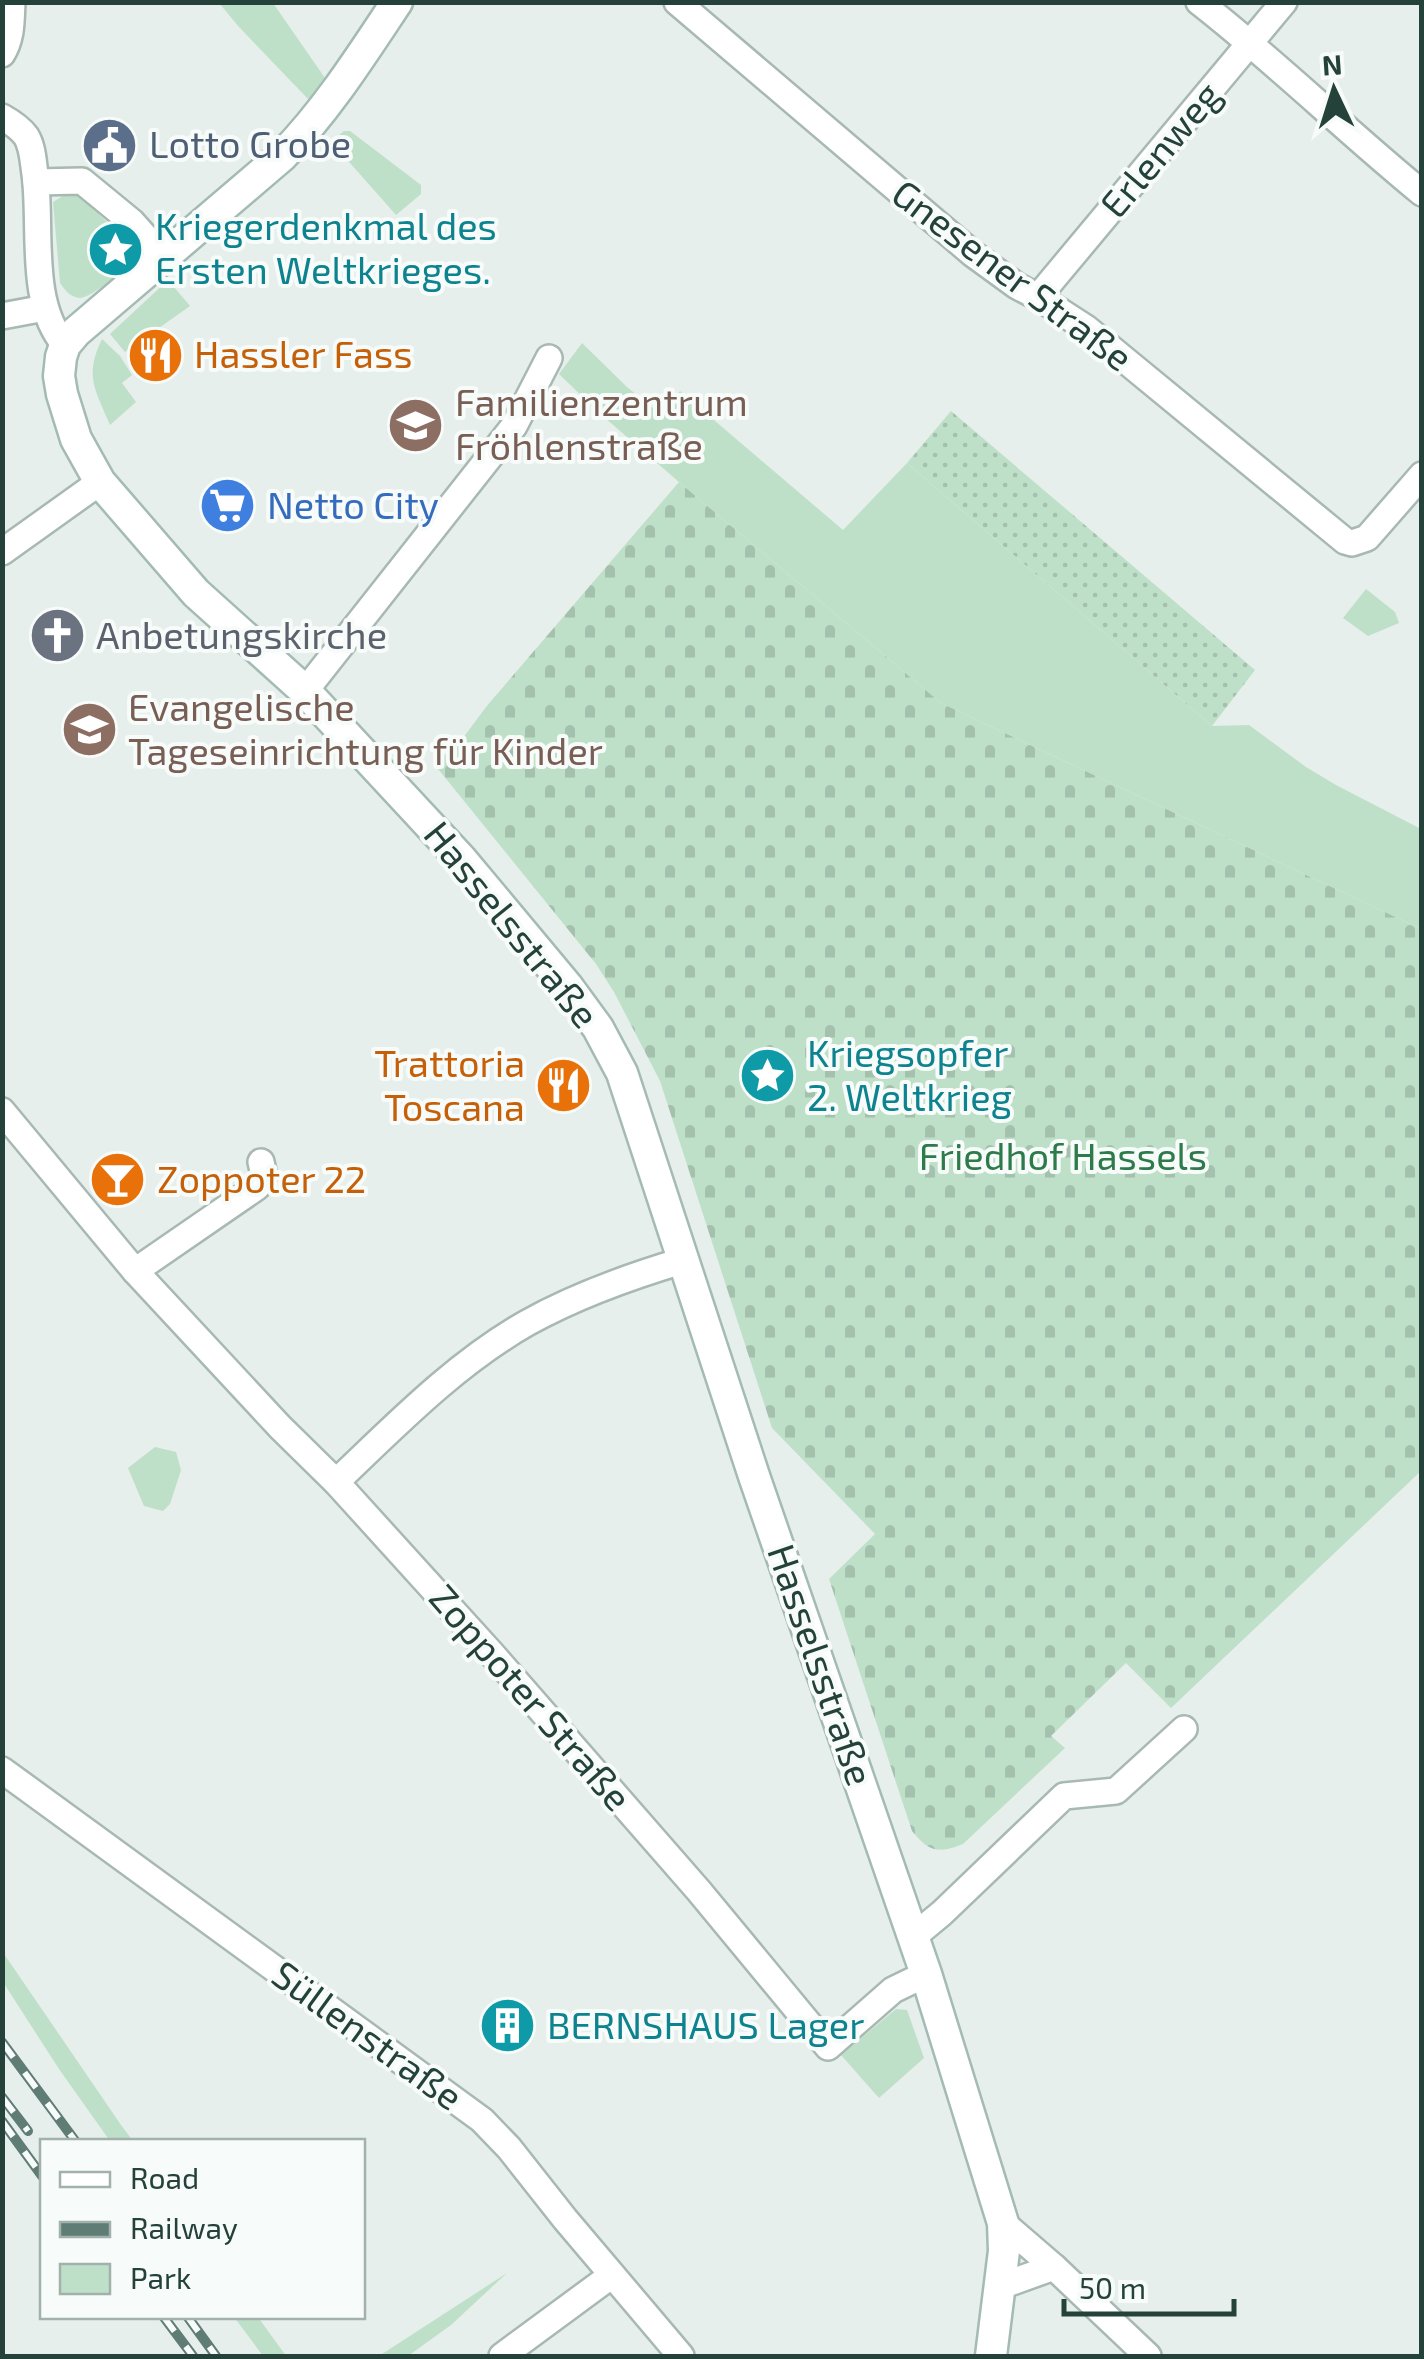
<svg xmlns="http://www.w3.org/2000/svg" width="1424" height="2359" viewBox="0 0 1424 2359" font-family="'Exo 2',sans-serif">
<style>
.green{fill:#bfe0c8}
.cemetery{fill:url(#cemetery-stones)}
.garden{fill:url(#garden-dots)}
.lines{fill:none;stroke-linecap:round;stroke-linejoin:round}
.street-casing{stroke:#a8b8b2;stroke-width:30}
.secondary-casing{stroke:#a4bbb3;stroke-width:35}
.street{stroke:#fff;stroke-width:25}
.secondary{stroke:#fff;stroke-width:30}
.rail-casing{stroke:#5f7d75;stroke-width:10}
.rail{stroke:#f7fbf9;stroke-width:6;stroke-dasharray:19;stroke-linecap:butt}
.labels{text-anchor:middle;stroke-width:8;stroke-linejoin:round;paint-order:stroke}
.service-label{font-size:38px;fill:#4e5e75;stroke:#f7fbf9;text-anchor:start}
.street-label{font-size:38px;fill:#24423a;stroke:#f7fbf9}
.culture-label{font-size:38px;fill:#0d838f;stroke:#f7fbf9;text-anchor:start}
.food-label{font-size:38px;fill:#c56008;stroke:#f7fbf9;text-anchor:start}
.education-label{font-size:38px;fill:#785e54;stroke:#f7fbf9;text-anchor:start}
.shop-label{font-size:38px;fill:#366cbe;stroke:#f7fbf9;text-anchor:start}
.worship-label{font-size:38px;fill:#5b616d;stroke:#f7fbf9;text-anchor:start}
.park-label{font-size:38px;fill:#2d7a4b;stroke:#f7fbf9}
</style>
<defs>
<pattern id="cemetery-stones" width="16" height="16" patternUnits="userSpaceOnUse" patternTransform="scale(2.5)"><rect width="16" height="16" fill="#bfe0c8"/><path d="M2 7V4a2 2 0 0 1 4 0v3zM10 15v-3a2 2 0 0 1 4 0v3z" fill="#a4c1ad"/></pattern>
<pattern id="garden-dots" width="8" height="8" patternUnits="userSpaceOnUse" patternTransform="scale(2.5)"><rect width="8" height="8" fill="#bfe0c8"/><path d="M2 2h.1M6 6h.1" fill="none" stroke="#a4c1ad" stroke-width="1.8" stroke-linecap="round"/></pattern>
</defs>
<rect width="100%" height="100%" fill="#e6efeb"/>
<g class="green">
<polygon points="219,3 273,3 325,78 309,100 239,27"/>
<polygon points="344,131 350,131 421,185 421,194 396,215 335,146 333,140"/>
<path d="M66,194L79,196L130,243C133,250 135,252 132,259C128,268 90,299 79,298C70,297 64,289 60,283L53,202Z"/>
<polygon points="168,280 190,306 125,352 110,334"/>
<path d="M102,339L120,356L132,375L122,383L136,402L110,425C95,389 84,376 102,339Z"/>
<polygon points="582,343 627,387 660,414 680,391 843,530 907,463 1212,726 1249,725 1306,767 1336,785 1421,829 1421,929 941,703 679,482 597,411 559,374"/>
<polygon points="1366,589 1395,612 1399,623 1368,636 1343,618"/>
<polygon points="155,1447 176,1452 181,1470 170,1504 163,1511 144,1506 128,1468"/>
<polygon points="2,1951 121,2125 133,2141 110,2141 59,2069 3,1982"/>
<polygon points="896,2009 907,2010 924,2058 879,2098 841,2055"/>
<polygon points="507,2273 451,2325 408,2356 379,2356"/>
<polygon points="234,2317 258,2317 286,2356 263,2356"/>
</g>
<path class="cemetery" d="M679,482L941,703L1421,929V1471L1171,1708L1126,1663L1051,1736L1065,1748L963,1844C938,1854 929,1852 912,1831L829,1579L875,1534L772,1428L660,1081L614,992L596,964L434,764L460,742L486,707Z"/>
<polygon class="garden" points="951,411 1255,670 1212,726 907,463"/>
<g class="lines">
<defs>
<g id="street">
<polyline points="677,2 973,254 1017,286 1038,297 1086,328 1345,541 1352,543 1367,538 1422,475"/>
<path d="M1199,2C1276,62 1346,131 1422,193"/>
<path d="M2,54C12,38 11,21 12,2"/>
<path d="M2,117C11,122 20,128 26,136C33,147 33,162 35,174C42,227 28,303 65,345"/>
<polyline points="36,182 82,181 132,222 164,258"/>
<polyline points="1038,297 1284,2"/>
<polyline points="2,316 45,308"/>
<polyline points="2,552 100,482"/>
<polyline points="305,691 514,426 549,358"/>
<polyline points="2,1111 135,1271 280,1427 336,1482 492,1654 699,1891 828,2047 893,1990 926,1974"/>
<polyline points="135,1271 257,1187 264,1175 261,1162"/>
<path d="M336,1482C396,1425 455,1364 527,1323C577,1295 631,1276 685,1260"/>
<polyline points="2,1770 482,2120 509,2148 565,2219 681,2356"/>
<polyline points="913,1937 942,1913 1064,1796 1116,1791 1184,1729"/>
<polyline points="1003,2223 1054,2267 1148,2356"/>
<polyline points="1001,2286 1054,2267"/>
<polyline points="502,2356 612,2275"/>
</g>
<path id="secondary" d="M397,2C361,56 327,110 282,156L76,332L65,345L61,357L59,376L62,394L76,439L100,482L196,593L305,691L462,860L568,987L598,1028L622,1073L754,1476L926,1974L1003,2223L1004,2251L991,2356"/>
</defs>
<use href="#street" class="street-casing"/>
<use href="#secondary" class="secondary-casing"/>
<use href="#street" class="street"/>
<use href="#secondary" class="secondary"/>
<defs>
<g id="rail">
<polyline points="2,2042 76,2142"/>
<polyline points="2,2097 28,2131"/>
<polyline points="2,2121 42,2176"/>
<polyline points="163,2316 193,2356"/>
<polyline points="187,2316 216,2356"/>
</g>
</defs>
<use href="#rail" class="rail-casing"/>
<use href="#rail" class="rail"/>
</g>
<defs>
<symbol id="civic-disc" viewBox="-11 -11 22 22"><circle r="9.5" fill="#5c6f8a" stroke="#f7fbf9"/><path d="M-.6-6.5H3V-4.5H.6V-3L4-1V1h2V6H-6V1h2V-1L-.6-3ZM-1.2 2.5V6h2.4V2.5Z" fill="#fff"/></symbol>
<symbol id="sight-disc" viewBox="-11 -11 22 22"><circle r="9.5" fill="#0f9aa8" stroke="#f7fbf9"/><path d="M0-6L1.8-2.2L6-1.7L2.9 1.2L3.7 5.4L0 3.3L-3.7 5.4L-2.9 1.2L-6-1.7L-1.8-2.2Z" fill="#fff"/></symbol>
<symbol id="restaurant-disc" viewBox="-11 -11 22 22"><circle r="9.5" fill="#e8710a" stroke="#f7fbf9"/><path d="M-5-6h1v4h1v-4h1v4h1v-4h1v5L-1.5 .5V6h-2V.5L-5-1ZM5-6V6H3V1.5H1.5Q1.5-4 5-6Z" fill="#fff"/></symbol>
<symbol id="school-disc" viewBox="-11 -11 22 22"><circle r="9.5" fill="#8d6e63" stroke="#f7fbf9"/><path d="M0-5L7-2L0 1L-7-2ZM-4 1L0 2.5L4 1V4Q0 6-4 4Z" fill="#fff"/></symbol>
<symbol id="supermarket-disc" viewBox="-11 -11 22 22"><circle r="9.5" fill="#3f7fe0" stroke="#f7fbf9"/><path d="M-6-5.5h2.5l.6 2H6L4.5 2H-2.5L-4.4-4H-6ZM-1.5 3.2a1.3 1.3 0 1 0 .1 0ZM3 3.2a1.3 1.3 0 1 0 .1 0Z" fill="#fff"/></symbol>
<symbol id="church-disc" viewBox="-11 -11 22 22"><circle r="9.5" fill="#6b7280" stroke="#f7fbf9"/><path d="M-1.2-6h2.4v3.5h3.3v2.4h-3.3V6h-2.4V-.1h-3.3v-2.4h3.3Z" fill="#fff"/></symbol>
<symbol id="bar-disc" viewBox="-11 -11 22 22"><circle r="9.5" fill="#e8710a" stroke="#f7fbf9"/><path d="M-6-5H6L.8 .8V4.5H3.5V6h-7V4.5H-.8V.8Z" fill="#fff"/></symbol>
<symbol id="building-disc" viewBox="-11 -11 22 22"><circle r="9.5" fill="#0f9aa8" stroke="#f7fbf9"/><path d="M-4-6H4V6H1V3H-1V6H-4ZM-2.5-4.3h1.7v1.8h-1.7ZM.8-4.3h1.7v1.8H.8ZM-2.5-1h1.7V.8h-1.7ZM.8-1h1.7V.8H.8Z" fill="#fff"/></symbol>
</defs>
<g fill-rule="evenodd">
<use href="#civic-disc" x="78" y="114" width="63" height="63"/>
<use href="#sight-disc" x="84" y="218" width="63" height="63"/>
<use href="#restaurant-disc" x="124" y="324" width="63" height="63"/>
<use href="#school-disc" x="384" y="394" width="63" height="63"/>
<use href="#supermarket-disc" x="196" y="474" width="63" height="63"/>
<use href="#church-disc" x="26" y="604" width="63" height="63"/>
<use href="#school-disc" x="58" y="698" width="63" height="63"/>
<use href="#sight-disc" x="736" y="1044" width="63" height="63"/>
<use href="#restaurant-disc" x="532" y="1054" width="63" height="63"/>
<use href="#bar-disc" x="86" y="1148" width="63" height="63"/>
<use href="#building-disc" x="476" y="1994" width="63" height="63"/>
</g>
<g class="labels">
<g class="service-label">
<text x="149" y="158">Lotto Grobe</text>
</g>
<g class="street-label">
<text transform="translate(1161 150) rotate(-50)" y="13">Erlenweg</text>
<text transform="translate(1012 276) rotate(37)" y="13">Gnesener Straße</text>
<text transform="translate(511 925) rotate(51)" y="13">Hasselsstraße</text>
<text transform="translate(820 1665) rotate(71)" y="13">Hasselsstraße</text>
<text transform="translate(530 1698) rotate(49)" y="13">Zoppoter Straße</text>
<text transform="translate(367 2036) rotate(36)" y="13">Süllenstraße</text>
</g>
<g class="culture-label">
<text x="155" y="240">Kriegerdenkmal des<tspan x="155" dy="44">Ersten Weltkrieges.</tspan></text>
<text x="807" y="1067">Kriegsopfer<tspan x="807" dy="44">2. Weltkrieg</tspan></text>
<text x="547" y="2039">BERNSHAUS Lager</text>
</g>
<g class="food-label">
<text x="194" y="368">Hassler Fass</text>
<text x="525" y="1077" text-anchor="end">Trattoria<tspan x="525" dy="44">Toscana</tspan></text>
<text x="157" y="1193">Zoppoter 22</text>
</g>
<g class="education-label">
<text x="455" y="416">Familienzentrum<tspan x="455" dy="44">Fröhlenstraße</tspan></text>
<text x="128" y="721">Evangelische<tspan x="128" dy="44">Tageseinrichtung für Kinder</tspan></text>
</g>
<g class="shop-label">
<text x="267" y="519">Netto City</text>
</g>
<g class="worship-label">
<text x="96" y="649">Anbetungskirche</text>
</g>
<g class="park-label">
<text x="1063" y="1170">Friedhof Hassels</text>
</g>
</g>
<rect width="1424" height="2359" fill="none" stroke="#24423a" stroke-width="10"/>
<rect x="40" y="2139" width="325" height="180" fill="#f7fbf9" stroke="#a3b1ad" stroke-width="2.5"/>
<rect x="60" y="2172" width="50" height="15" fill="#ffffff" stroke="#a3b1ad" stroke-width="2.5"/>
<text x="130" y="2189" font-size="30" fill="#24423a">Road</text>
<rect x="60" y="2222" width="50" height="15" fill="#5f7d75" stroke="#a3b1ad" stroke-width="2.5"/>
<text x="130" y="2239" font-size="30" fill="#24423a">Railway</text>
<rect x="60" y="2264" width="50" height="30" fill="#bfe0c8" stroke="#a3b1ad" stroke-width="2.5"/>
<text x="130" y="2289" font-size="30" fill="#24423a">Park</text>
<g transform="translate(1334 90) rotate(356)" stroke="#f7fbf9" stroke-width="8" paint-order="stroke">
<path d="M0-8L18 38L0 25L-18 38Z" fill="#24423a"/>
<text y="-15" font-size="28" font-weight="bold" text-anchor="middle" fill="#24423a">N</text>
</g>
<path d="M1064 2299v15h170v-15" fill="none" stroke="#24423a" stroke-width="5"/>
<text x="1079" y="2299" font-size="30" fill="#24423a" stroke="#f7fbf9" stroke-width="8" paint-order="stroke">50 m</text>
</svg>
